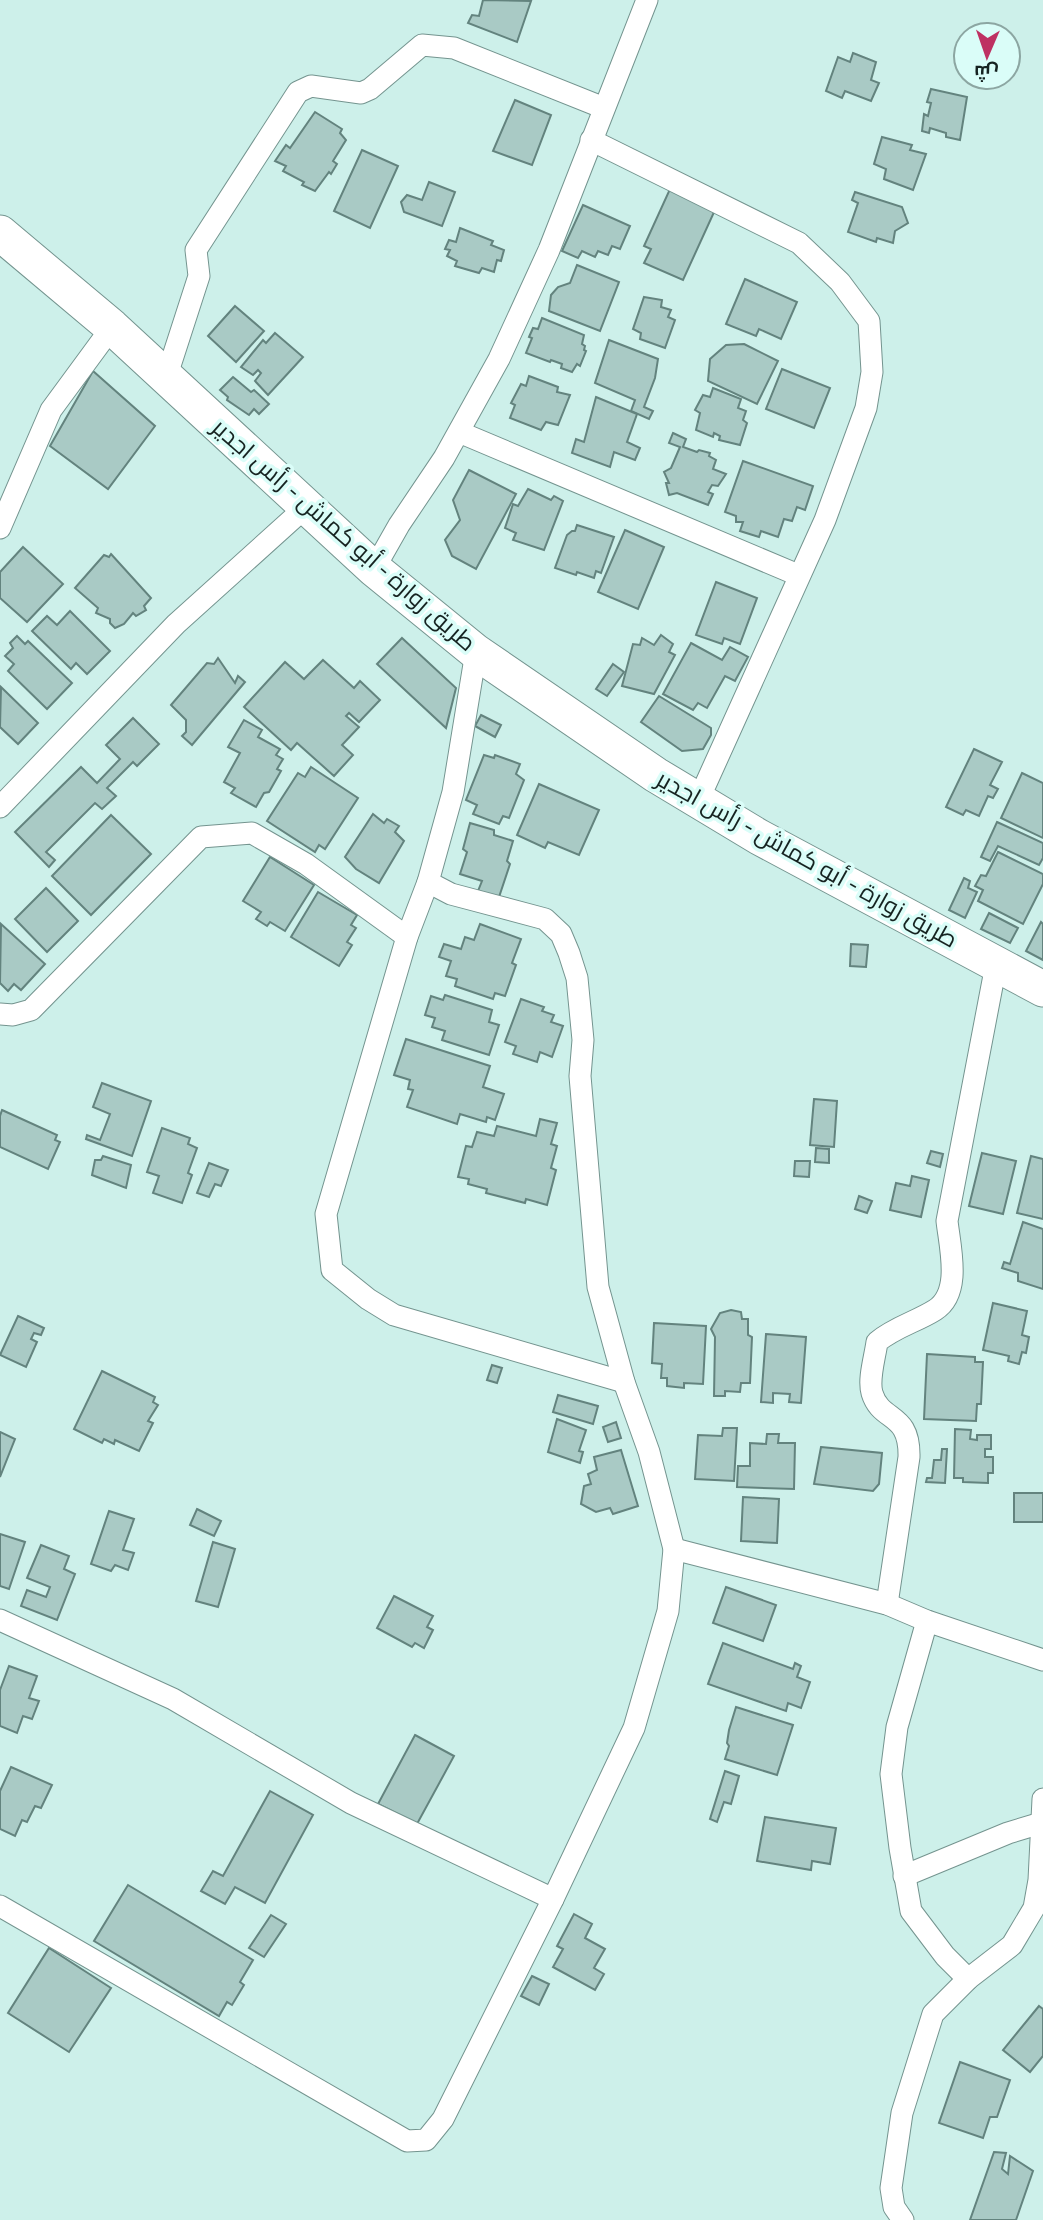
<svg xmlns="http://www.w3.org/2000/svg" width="1043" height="2220" viewBox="0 0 1043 2220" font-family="Karla,Cairo,sans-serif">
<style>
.building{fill:#a9cac5;stroke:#63837e;stroke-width:2}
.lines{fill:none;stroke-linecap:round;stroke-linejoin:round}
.minor-casing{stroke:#74948f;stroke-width:23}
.primary-casing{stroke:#74948f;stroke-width:37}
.minor{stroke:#fff;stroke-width:21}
.primary{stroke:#fff;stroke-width:35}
.labels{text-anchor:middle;stroke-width:7;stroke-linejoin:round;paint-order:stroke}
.street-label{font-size:24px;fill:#162321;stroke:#dafdf8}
</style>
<rect width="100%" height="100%" fill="#cdf0ea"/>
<g class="building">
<polygon points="483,0 531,1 517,42 468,23 472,15 479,16"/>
<polygon points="853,53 876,62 871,80 879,83 871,101 845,91 842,98 826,91 838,57 850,62"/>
<polygon points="931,89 967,97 960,140 946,137 946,133 930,128 929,133 922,131 924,114 928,116 931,103 927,102"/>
<polygon points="515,100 551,115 532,165 493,151"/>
<polygon points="315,112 342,129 340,133 346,140 333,161 337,164 331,174 329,172 315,191 302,185 304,182 283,171 286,166 275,161 286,145 290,148"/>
<polygon points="882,137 912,145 910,150 926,154 913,190 884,179 886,169 874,164"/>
<polygon points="362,150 398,166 370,228 334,211"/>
<polygon points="429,182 455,192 442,226 404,212 401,202 407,195 422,200"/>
<polygon points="670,189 715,210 683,280 644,263 651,249 644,246"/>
<polygon points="855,192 902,207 908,223 895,231 893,243 877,238 876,242 848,232 858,203 852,200"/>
<polygon points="583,205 630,226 620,249 612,246 608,255 598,251 595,257 582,251 578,258 562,251"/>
<polygon points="460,228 493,241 491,245 504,250 501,261 497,260 494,272 482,268 479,273 455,266 457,261 447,256 450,250 445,249 449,240 456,242"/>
<polygon points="577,265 619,282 600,331 549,311 551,295 558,287 570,283"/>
<polygon points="745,279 797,302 781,339 759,329 756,336 726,324"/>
<polygon points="644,297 662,300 661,307 671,310 668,317 675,320 665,348 640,339 641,333 633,329"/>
<polygon points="235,306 264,331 236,362 208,336"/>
<polygon points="542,318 584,335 582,344 585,346 584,350 586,351 580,366 577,364 572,372 561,368 562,364 551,360 550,362 526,353 532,338 529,337 533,328 538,329"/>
<polygon points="275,333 303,357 268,395 255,381 261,373 258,370 253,375 241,367 263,340 266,343"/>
<polygon points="609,340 658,359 655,378 644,407 653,411 649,419 631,411 635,400 595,383"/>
<polygon points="744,344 778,361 757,404 708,381 710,359 726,345"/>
<polygon points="782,369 830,388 814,428 766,409"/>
<polygon points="93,371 155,426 108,489 50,446"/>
<polygon points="529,376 558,387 557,392 570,395 558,425 546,422 541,430 510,418 515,405 511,403 521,384 526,386"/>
<polygon points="233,377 251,392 254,390 269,404 259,414 254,409 249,415 227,400 228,397 220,390"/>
<polygon points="713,388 741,399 738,408 746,411 743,420 747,423 740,445 719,440 720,436 714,433 713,437 696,430 700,413 695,410 703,395 710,397"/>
<polygon points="596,397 637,414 627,442 640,448 635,460 614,452 610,467 572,453 576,439 584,442"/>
<polygon points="673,433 686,439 683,447 697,452 699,450 710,453 709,456 716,460 713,469 726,474 718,486 712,485 708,492 713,494 708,505 677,493 669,495 666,483 669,483 664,472 671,468 680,447 669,443"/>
<polygon points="743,461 813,486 805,510 797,507 792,521 784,519 778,537 761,531 759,537 740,531 743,522 736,522 736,516 725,512"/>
<polygon points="469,470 516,494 476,569 452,556 445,540 460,520 453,500"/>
<polygon points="528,489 551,500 554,496 563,501 544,550 513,540 516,533 505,528 513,504 518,506"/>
<polygon points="577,525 614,537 601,573 596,571 594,578 577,572 576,575 555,568 567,535 572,531 575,531"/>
<polygon points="625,530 664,547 638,609 598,592"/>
<polygon points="23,547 63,584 27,622 0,598 0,572"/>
<polygon points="111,554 151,598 144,606 146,610 136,616 133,613 124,624 115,628 110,623 110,619 96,613 98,608 75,588 104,555 109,557"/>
<polygon points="716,582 757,598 740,644 724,638 722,644 696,635"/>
<polygon points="70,611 110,651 87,674 76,663 71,669 32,631 47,616 57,625"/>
<polygon points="661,635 673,644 669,652 675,655 654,694 622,686 633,644 640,645 642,638 654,645"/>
<polygon points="17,636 25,644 28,641 72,683 47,709 8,671 14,664 5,656 13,648 10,643"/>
<polygon points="402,638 456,688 446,728 377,664"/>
<polygon points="691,643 722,660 730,647 748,657 735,681 725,676 707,708 698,703 693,710 663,694"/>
<polygon points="218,658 235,683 238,676 245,682 192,745 182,736 186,732 186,720 171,705 207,663 214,664"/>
<polygon points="323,660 354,688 360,681 380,700 359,722 349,713 346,716 359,727 342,745 353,755 334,776 297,743 291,750 244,707 285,662 304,679"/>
<polygon points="613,664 624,672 607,696 596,689"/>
<polygon points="1,687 38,723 18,744 0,727"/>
<polygon points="659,696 711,728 711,735 703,749 682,751 641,722"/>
<polygon points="481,715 501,725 495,737 475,726"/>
<polygon points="133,718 159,744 137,766 133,762 107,788 116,796 102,809 95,803 46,852 55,860 49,867 15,832 81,767 97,783 120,759 106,745"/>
<polygon points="244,720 262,730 258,737 280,749 276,755 283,759 277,769 281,771 269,792 264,793 256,807 231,793 235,788 224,782 240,753 228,747"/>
<polygon points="974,749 1002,762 990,785 998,789 993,798 988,796 979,816 966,810 963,815 946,807"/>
<polygon points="484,755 494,758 495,755 520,764 516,774 524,780 509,818 503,816 499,824 473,814 477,805 466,800"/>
<polygon points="311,767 358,798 325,849 319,845 315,852 267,821 298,773 305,777"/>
<polygon points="1022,773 1043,783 1043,838 1001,818"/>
<polygon points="539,784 599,810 579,855 548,842 545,848 517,835"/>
<polygon points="373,814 384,823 387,819 399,826 395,832 404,841 379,883 356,869 345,857"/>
<polygon points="111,815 151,854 91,915 52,876"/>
<polygon points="997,822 1043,843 1043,858 1039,865 998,846 990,861 981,857"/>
<polygon points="470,823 494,830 494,835 513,841 507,861 510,864 499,897 478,891 482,881 460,874 467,852 463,849"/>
<polygon points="998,852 1043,874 1043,884 1023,924 978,901 983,890 975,886 981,875 986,876"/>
<polygon points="270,857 314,885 285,931 270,922 267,926 256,919 261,912 243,901"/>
<polygon points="964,878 970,881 968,888 977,892 965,918 949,910"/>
<polygon points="46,888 78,921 47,952 15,919"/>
<polygon points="318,892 357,915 351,925 356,928 347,942 352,945 339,966 291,937"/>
<polygon points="989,913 1018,928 1010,943 981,929"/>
<polygon points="1041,922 1043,924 1043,960 1026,951"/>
<polygon points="1,924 45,964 21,990 14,984 8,991 0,983"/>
<polygon points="480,924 521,939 512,963 516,965 505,996 495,993 493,999 455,986 457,979 446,976 451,961 439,957 444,944 461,949 465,937 474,940"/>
<polygon points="851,944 868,945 866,967 850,966"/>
<polygon points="445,995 492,1010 489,1022 499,1025 489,1055 442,1040 445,1031 432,1027 435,1018 425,1015 431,996 443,1000"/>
<polygon points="521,999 544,1007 542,1011 554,1015 551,1022 563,1026 552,1057 540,1052 537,1062 513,1054 516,1046 505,1042"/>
<polygon points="406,1039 490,1066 483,1087 504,1094 495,1120 487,1117 486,1122 460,1114 457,1124 407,1107 413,1090 408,1089 410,1080 394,1075"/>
<polygon points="102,1083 151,1101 132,1156 86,1139 87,1135 100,1140 110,1114 93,1107"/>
<polygon points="814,1099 837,1101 834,1147 810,1145"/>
<polygon points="2,1110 57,1135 55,1140 60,1142 48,1169 0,1147 0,1116"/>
<polygon points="540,1119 557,1123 551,1144 557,1146 551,1168 556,1170 547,1205 526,1199 525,1203 486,1193 487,1189 468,1184 469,1179 458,1177 466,1146 472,1147 477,1132 494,1136 497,1126 536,1136"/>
<polygon points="162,1128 190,1138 188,1144 197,1148 188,1173 192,1175 182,1203 153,1193 159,1176 147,1172"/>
<polygon points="816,1148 829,1149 829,1163 815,1162"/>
<polygon points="931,1151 943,1154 940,1167 927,1163"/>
<polygon points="982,1153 1016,1161 1003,1214 969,1206"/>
<polygon points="103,1156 131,1165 126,1188 92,1175 95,1160 101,1160"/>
<polygon points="1031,1156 1043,1159 1043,1219 1017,1213"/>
<polygon points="795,1161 810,1161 809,1177 794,1176"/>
<polygon points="209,1163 228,1170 221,1186 215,1184 209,1197 197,1193"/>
<polygon points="912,1176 929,1180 921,1217 890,1210 896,1183 910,1186"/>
<polygon points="859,1196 872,1201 867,1213 855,1209"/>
<polygon points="1023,1222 1043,1229 1043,1289 1018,1281 1018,1273 1002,1268 1004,1262 1010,1264"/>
<polygon points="993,1303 1027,1311 1022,1335 1029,1337 1026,1353 1022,1352 1019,1364 1008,1361 1009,1356 983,1350"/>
<polygon points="731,1310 741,1312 742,1319 748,1319 748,1335 752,1337 750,1383 741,1383 740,1392 725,1391 725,1396 714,1396 715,1337 711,1329 720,1313"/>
<polygon points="18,1316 44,1328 41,1335 34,1333 31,1339 37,1342 26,1367 0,1355"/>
<polygon points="654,1323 706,1326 703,1384 684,1383 684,1388 667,1386 667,1378 661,1378 662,1364 652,1363"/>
<polygon points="766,1334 806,1337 801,1403 789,1402 790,1394 773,1393 773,1403 761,1402"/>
<polygon points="927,1354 975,1357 975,1362 983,1362 981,1404 977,1404 976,1421 924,1419"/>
<polygon points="492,1365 502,1368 497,1383 487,1380"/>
<polygon points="102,1371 155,1397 153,1402 158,1405 148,1421 153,1423 139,1451 115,1440 114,1444 104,1439 102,1443 74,1429"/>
<polygon points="558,1395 598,1406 593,1424 553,1412"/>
<polygon points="557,1419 586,1430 579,1451 583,1452 580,1463 548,1452"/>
<polygon points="616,1422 621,1438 608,1442 603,1427"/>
<polygon points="723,1428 737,1428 734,1481 695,1479 698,1435 722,1436"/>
<polygon points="955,1429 971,1430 970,1439 977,1440 977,1435 991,1435 991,1449 985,1449 985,1457 993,1457 993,1473 988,1473 988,1483 963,1482 963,1478 954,1478"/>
<polygon points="0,1432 15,1439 0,1477"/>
<polygon points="767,1434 779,1434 778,1443 795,1443 794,1489 737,1487 738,1466 750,1466 750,1443 766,1444"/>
<polygon points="821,1447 882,1453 879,1484 873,1491 814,1484"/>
<polygon points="942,1449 947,1449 945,1483 926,1482 927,1478 932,1478 934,1460 941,1460"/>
<polygon points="621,1450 638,1506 613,1514 610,1508 596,1512 581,1504 584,1486 591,1484 588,1474 597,1470 594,1457"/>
<rect x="1014" y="1493" width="29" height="29"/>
<polygon points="743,1497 779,1499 777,1543 741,1541"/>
<polygon points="197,1509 221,1521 214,1536 190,1525"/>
<polygon points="109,1511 134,1519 123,1550 134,1553 128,1570 115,1565 111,1571 91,1564"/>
<polygon points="0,1534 25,1542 9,1589 0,1586"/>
<polygon points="213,1542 235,1549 218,1607 196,1601"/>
<polygon points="41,1545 69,1556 64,1569 75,1574 57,1620 21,1606 27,1590 46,1597 50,1587 27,1578"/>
<polygon points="726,1587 776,1605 763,1641 713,1623"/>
<polygon points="394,1596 433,1616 427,1627 433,1630 424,1648 415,1643 412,1647 377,1628"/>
<polygon points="723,1643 793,1669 795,1663 801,1666 797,1677 810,1682 801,1708 788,1703 786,1711 708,1684"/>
<polygon points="9,1666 37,1676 29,1698 39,1701 32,1719 23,1716 17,1733 0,1726 0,1690"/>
<polygon points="736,1707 793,1725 777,1775 725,1759 729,1746 727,1743 729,1730"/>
<polygon points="415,1735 454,1756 417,1824 378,1804"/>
<polygon points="11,1767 52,1785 41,1808 35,1806 27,1822 22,1820 15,1836 0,1829 0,1791"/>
<polygon points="725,1771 739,1776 731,1804 724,1802 717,1822 710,1819"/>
<polygon points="270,1791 313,1815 265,1903 235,1887 225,1904 201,1891 213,1871 223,1876"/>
<polygon points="765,1817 836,1828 830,1864 812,1861 811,1870 757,1861"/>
<polygon points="128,1885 253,1960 240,1982 244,1985 232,2005 227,2002 219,2016 94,1941"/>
<polygon points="574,1914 592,1924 585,1938 605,1949 594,1968 604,1974 595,1990 553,1967 563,1949 557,1946"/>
<polygon points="271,1915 286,1924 264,1957 249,1948"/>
<polygon points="49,1948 111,1988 69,2052 8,2013"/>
<polygon points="532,1976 549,1984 539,2005 521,1996"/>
<polygon points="1039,2006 1043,2009 1043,2056 1030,2072 1003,2050"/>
<polygon points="960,2062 1010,2080 997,2117 990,2117 983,2138 939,2123"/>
<polygon points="994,2152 1006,2153 1002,2169 1008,2174 1010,2156 1033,2171 1016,2220 970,2220"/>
</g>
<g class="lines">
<defs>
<g id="minor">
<polyline points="591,140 799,243 840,282 869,321 872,372 866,408 825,520 698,801"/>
<polyline points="166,378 199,276 196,250 298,92 311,86 361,93 370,89 422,45 454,48 604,108"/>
<polyline points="459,432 798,575"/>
<polyline points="0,528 51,410 112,327"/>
<polyline points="374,569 399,525 444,458 499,359 549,250 647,0"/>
<polyline points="0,807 176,624 308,505"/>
<polyline points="428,882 407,937 326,1214 332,1270 368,1299 394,1315 624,1382"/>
<polyline points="0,1014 13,1015 31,1010 201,837 252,833 306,864 407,937"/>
<polyline points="674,1549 887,1604 927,1621 1043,1660"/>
<path d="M887,1604L909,1457C910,1411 881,1423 872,1393C868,1379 875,1357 877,1342C895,1327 916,1322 935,1310C962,1293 950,1248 947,1221L996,965"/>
<polyline points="0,1620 173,1699 351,1803 553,1899"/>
<polyline points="927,1621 897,1727 891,1774 900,1848 911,1911 945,1956 968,1979"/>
<polyline points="904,1876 1008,1833 1041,1823"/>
<polyline points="0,1906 407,2141 426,2140 443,2119 553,1899 634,1728 668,1611 674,1549 649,1452 624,1382 598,1287 580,1076 583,1040 577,978 569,953 561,934 545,919 451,894 428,882 453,792 476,652"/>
<polyline points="903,2220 894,2207 891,2188 902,2113 933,2014 968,1979 1012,1945 1034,1908 1039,1880 1043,1799"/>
</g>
<polyline id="primary" points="0,233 112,327 374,569 476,652 656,775 759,837 1043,989"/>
</defs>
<use href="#minor" class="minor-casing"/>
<use href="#primary" class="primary-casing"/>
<use href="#minor" class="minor"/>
<use href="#primary" class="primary"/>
</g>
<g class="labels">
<g class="street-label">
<text transform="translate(344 535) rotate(41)" y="8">طريق زوارة - أبو كماش - رأس اجدير</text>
<text transform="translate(807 859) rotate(29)" y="8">طريق زوارة - أبو كماش - رأس اجدير</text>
</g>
</g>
<g transform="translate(987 56) rotate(182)"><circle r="33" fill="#dafdf8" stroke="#8ca6a2" stroke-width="2"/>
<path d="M0-5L12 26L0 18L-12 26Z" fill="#be3162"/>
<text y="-10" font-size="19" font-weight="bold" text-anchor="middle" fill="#162321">ش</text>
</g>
</svg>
